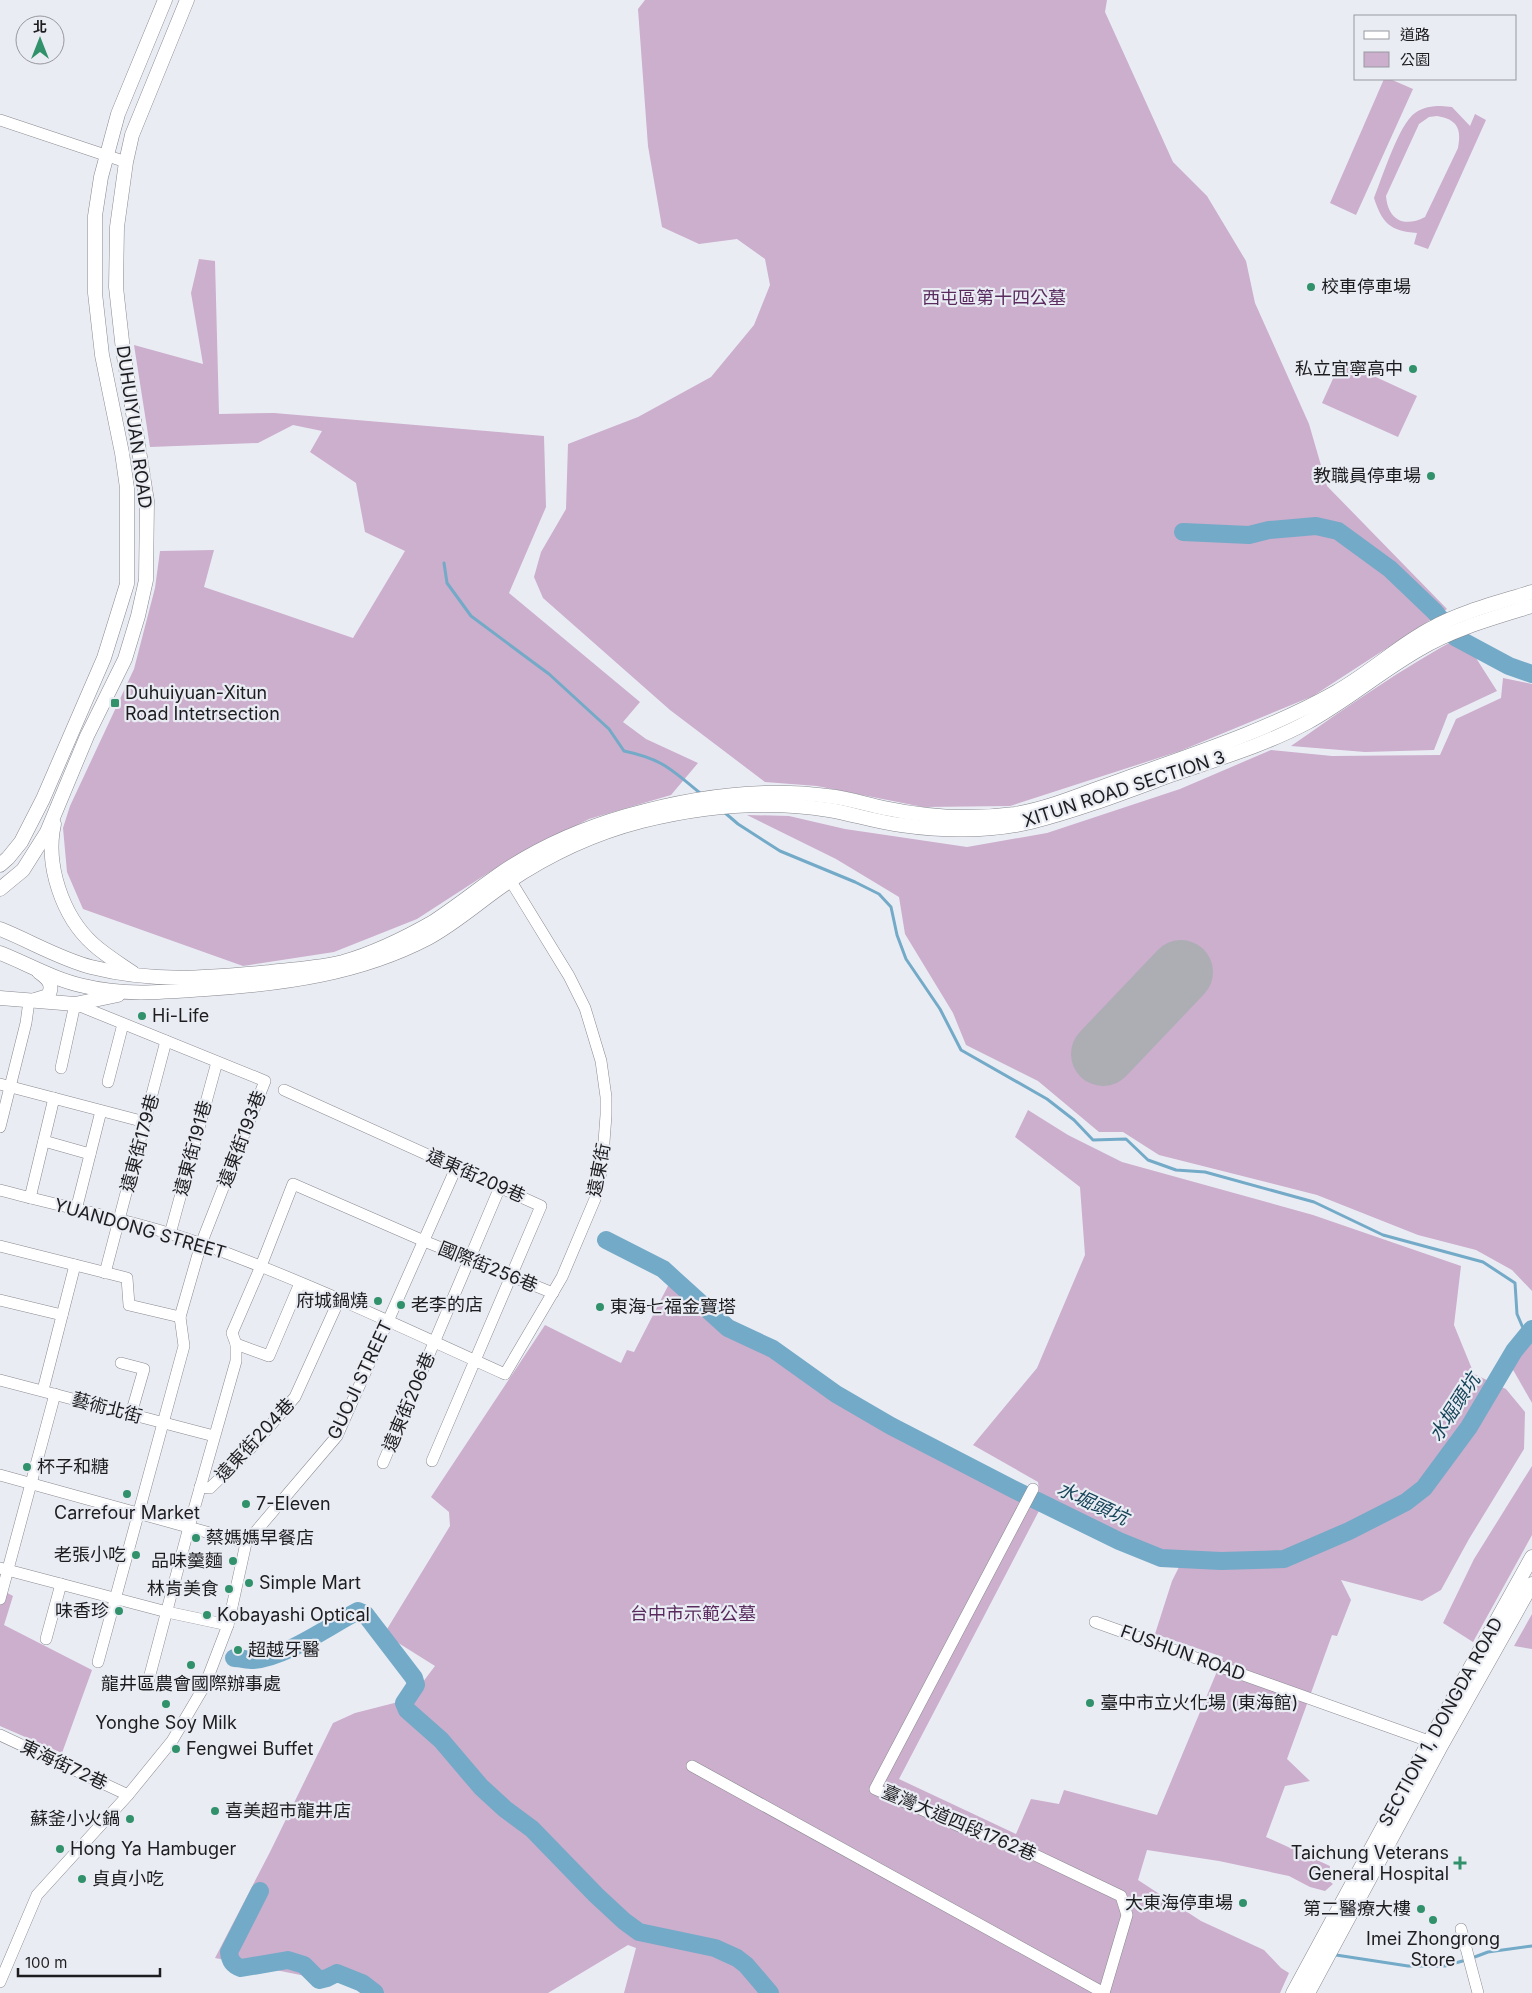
<svg xmlns="http://www.w3.org/2000/svg" width="1532" height="1993" viewBox="0 0 1532 1993" font-family="Inter,'Noto Sans TC',sans-serif">
<style>
.green{fill:#ccaecd;fill-rule:evenodd}
.lines{fill:none;stroke-linecap:round;stroke-linejoin:round}
.stream{stroke:#73aac7;stroke-width:3}
.river{stroke:#73aac7;stroke-width:18}
.runway{stroke:#acaeb4;stroke-width:64}
.minor-casing{stroke:#888990;stroke-width:12}
.tertiary-casing{stroke:#888990;stroke-width:15}
.minor{stroke:#fff;stroke-width:11}
.tertiary{stroke:#fff;stroke-width:14}
.poi-dot{fill:#31916a;stroke:#eaecf4;stroke-width:2}
.labels{text-anchor:middle;stroke-width:4.5;stroke-linejoin:round;paint-order:stroke}
.poi-label{font-size:18px;fill:#1d1d20;stroke:#eaecf4;text-anchor:start}
.park-label{font-size:18px;fill:#5a2b5e;stroke:#eaecf4}
.street-label{font-size:18px;fill:#1d1d20;stroke:#eaecf4}
.water-label{font-size:19px;font-style:italic;fill:#154358;stroke:#eaecf4}
</style>
<rect width="100%" height="100%" fill="#eaecf4"/>
<g class="green">
<polygon points="645,0 1107,0 1105,12 1173,162 1207,196 1246,261 1255,303 1309,424 1327,486 1447,609 1313,696 1180,751 1010,806 923,807 817,786 765,782 670,710 543,598 534,577 541,552 566,509 568,444 638,417 711,377 754,325 770,285 765,259 737,239 699,244 662,227 648,146 638,9"/>
<polygon points="1384,79 1390,79 1413,89 1356,215 1330,203"/>
<path d="M1441,106L1452,107L1470,126L1475,114L1486,120L1428,249L1414,244L1417,233C1390,231 1382,223 1374,198C1382,178 1399,124 1415,113C1423,107 1432,106 1441,106ZM1437,116C1457,119 1462,129 1458,148L1425,217C1404,228 1388,220 1386,196L1419,124L1429,117Z"/>
<polygon points="199,259 215,261 219,414 274,413 544,436 546,507 509,593 640,702 623,722 646,739 698,763 671,795 589,819 505,862 417,919 334,952 243,966 83,909 67,872 63,828 70,806 134,669 155,588 160,551 214,550 204,587 353,638 405,551 365,532 356,483 310,452 322,431 293,425 258,443 150,447 134,345 203,364 191,293"/>
<polygon points="1341,361 1417,396 1398,437 1322,403"/>
<path d="M1462,636L1497,691L1448,714L1434,750L1365,752L1291,746C1347,707 1402,668 1462,636Z"/>
<polygon points="1503,678 1532,684 1532,1291 1512,1270 1476,1250 1418,1235 1317,1195 1159,1155 1123,1132 1099,1132 1038,1081 966,1045 953,1013 905,934 899,897 836,859 747,815 789,816 845,829 967,847 1047,833 1180,789 1271,750 1332,756 1440,755 1456,719 1501,698"/>
<path d="M1028,1110L1068,1135L1122,1162L1313,1215L1461,1266L1454,1325L1474,1374L1506,1389L1525,1412L1524,1449L1469,1539L1441,1590L1422,1601L1341,1580L1351,1600L1337,1636L1332,1635L1287,1759L1310,1781L1285,1786L1266,1837L1330,1866L1328,1880L1333,1884L1325,1891L1310,1887L1289,1876L1219,1861L1147,1850L1138,1880L1201,1921L1264,1950L1281,1968L1289,1973L1280,1993H777L774,1991L766,1993H624L636,1948L628,1945L548,1993H377L351,1985L215,1958L270,1852L333,1723L355,1713L410,1699L435,1666L384,1634L450,1526L449,1512L431,1497L545,1325L621,1363L627,1350L634,1352L671,1280L727,1331L772,1351L835,1397L890,1429L968,1469L1015,1490L1041,1505L1038,1482L973,1445L1037,1368L1085,1255L1080,1187L1015,1137ZM1042,1505L1096,1538L1154,1559L1180,1565L1172,1581L1155,1634L1223,1657L1157,1815L1064,1790L1059,1804L1031,1799L1016,1834L899,1779Z"/>
<polygon points="1532,1340 1532,1403 1512,1368 1522,1349"/>
<polygon points="1532,1466 1532,1535 1473,1642 1443,1623 1474,1559"/>
<polygon points="0,1589 13,1596 4,1625 92,1670 62,1753 0,1726"/>
<polygon points="1532,1614 1532,1649 1514,1646"/>
</g>
<g class="lines">
<g class="stream">
<path d="M444,563L447,583L471,616L549,674L609,729L624,751C662,759 671,769 700,793"/>
<polyline points="724,812 738,824 780,851 855,882 879,894 891,907 897,935 906,959 940,1009 961,1050 1047,1099 1074,1120 1093,1140 1126,1139 1148,1160 1176,1170 1205,1172 1314,1202 1383,1235 1483,1262 1515,1283 1517,1314 1526,1335"/>
<polyline points="1336,1955 1408,1966 1445,1966 1466,1960"/>
<polyline points="1472,1958 1488,1952 1532,1946"/>
</g>
<g class="river">
<polyline points="1183,532 1249,535 1269,530 1316,526 1338,531 1390,569 1435,612 1455,637 1509,666 1532,674"/>
<polyline points="606,1240 663,1269 728,1328 773,1349 836,1394 891,1426 1015,1490 1119,1541 1161,1558 1221,1561 1284,1559 1349,1531 1406,1502 1424,1488 1469,1427 1514,1351 1532,1329"/>
<path d="M234,1658C240,1658 247,1660 253,1660C285,1658 329,1626 358,1611L365,1614L414,1678L416,1685L404,1703L407,1710L441,1740L481,1787L505,1809L532,1829L596,1895L624,1921L639,1932L715,1948L737,1958L746,1965L770,1993"/>
<path d="M260,1891L229,1952C230,1961 233,1965 241,1968L288,1960L304,1965L319,1980L327,1978L337,1973L362,1983L375,1993"/>
</g>
<polyline class="runway" points="1103,1054 1181,972"/>
<defs>
<g id="minor">
<polyline points="0,120 126,162"/>
<polyline points="61,1068 75,1004 265,1081 201,1244 180,1317 184,1346 98,1662"/>
<polyline points="108,1082 123,1024"/>
<polyline points="0,1084 145,1122"/>
<polyline points="284,1090 541,1206 432,1461"/>
<polyline points="0,1127 26,1023 29,1001"/>
<polyline points="44,1141 90,1154"/>
<path d="M0,1190C67,1208 136,1221 202,1244C305,1281 405,1329 505,1374L562,1277L595,1199L602,1169L606,1115V1097L601,1061L585,1008L569,976L507,875"/>
<polyline points="30,1198 54,1098"/>
<polyline points="76,1210 101,1111"/>
<polyline points="170,1234 217,1062"/>
<polyline points="0,1246 127,1278 129,1305 180,1317"/>
<polyline points="105,1273 166,1041"/>
<polyline points="0,1300 62,1315"/>
<polyline points="236,1344 269,1356 300,1283"/>
<polyline points="121,1363 144,1369 131,1414"/>
<polyline points="0,1380 214,1436"/>
<polyline points="43,1390 75,1265"/>
<polyline points="383,1463 500,1187"/>
<polyline points="0,1475 246,1543"/>
<polyline points="200,1487 210,1488 249,1450 295,1397 339,1300"/>
<polyline points="1033,1489 875,1789 966,1829 1006,1841 1121,1896 1127,1915 1104,1993"/>
<polyline points="0,1568 167,1612 228,1625"/>
<polyline points="0,1599 55,1394"/>
<polyline points="1095,1622 1437,1744"/>
<polyline points="46,1639 61,1584"/>
<polyline points="147,1686 189,1527 236,1361 236,1344 232,1333 261,1266 293,1184 424,1241 553,1293"/>
<polyline points="0,1735 128,1795"/>
<polyline points="692,1766 1104,1993"/>
<polyline points="1461,1929 1478,1993"/>
<polyline points="0,1982 37,1895 128,1795 172,1741 205,1685 228,1625 246,1543 337,1436 456,1168"/>
</g>
<g id="tertiary">
<path d="M54,824C45,864 62,916 93,944C105,955 120,964 133,973"/>
<polyline points="0,865 8,858 21,842 43,799 104,658 127,584 127,488 122,453 102,355 95,293 95,216 101,177 118,114 165,0"/>
<polyline points="0,889 23,870 47,832 87,736 125,659 138,616 146,580 147,501 123,350 116,287 117,227 126,162 132,135 187,0"/>
<path d="M0,929C30,941 60,959 91,967C154,983 207,978 270,972C294,969 320,968 343,962C374,953 405,938 433,922C456,907 477,890 500,874C538,848 581,829 626,816C692,797 760,787 828,796C847,798 866,804 884,808C927,817 971,820 1015,814C1052,808 1089,791 1124,779C1197,753 1268,730 1336,692C1370,673 1398,646 1432,628C1460,612 1500,602 1532,592"/>
<path d="M0,953C28,964 55,980 84,986C124,996 165,992 206,989C282,984 359,974 428,938C456,923 481,900 508,882C548,855 595,833 642,821C702,806 767,800 829,810C853,814 876,822 901,825C943,831 989,832 1031,822C1079,810 1125,792 1171,775C1217,759 1265,745 1308,722C1346,701 1380,672 1418,650C1453,629 1493,618 1532,606"/>
<polyline points="0,998 75,1004 118,995"/>
<path d="M35,1000L48,996C54,985 49,979 39,972"/>
<polyline points="1293,1993 1429,1742 1532,1557"/>
<polyline points="1308,1993 1441,1746 1532,1584"/>
</g>
</defs>
<use href="#minor" class="minor-casing"/>
<use href="#tertiary" class="tertiary-casing"/>
<use href="#minor" class="minor"/>
<use href="#tertiary" class="tertiary"/>
</g>
<g class="poi-dot">
<circle cx="1311" cy="287" r="5"/>
<circle cx="1413" cy="369" r="5"/>
<circle cx="1431" cy="476" r="5"/>
<rect x="110" y="698" width="10" height="10" rx="2.5"/>
<circle cx="142" cy="1016" r="5"/>
<circle cx="378" cy="1301" r="5"/>
<circle cx="401" cy="1305" r="5"/>
<circle cx="600" cy="1307" r="5"/>
<circle cx="27" cy="1467" r="5"/>
<circle cx="127" cy="1494" r="5"/>
<circle cx="246" cy="1504" r="5"/>
<circle cx="196" cy="1538" r="5"/>
<circle cx="136" cy="1555" r="5"/>
<circle cx="233" cy="1561" r="5"/>
<circle cx="249" cy="1583" r="5"/>
<circle cx="229" cy="1589" r="5"/>
<circle cx="119" cy="1611" r="5"/>
<circle cx="207" cy="1615" r="5"/>
<circle cx="238" cy="1650" r="5"/>
<circle cx="191" cy="1665" r="5"/>
<circle cx="1090" cy="1703" r="5"/>
<circle cx="166" cy="1704" r="5"/>
<circle cx="176" cy="1749" r="5"/>
<circle cx="215" cy="1811" r="5"/>
<circle cx="130" cy="1819" r="5"/>
<circle cx="60" cy="1849" r="5"/>
<path d="M1457.5 1855.5h5v5h5v5h-5v5h-5v-5h-5v-5h5z"/>
<circle cx="82" cy="1879" r="5"/>
<circle cx="1243" cy="1903" r="5"/>
<circle cx="1421" cy="1909" r="5"/>
<circle cx="1433" cy="1920" r="5"/>
</g>
<g class="labels">
<g class="poi-label">
<text x="1321" y="293">校車停車場</text>
<text x="1403" y="375" text-anchor="end">私立宜寧高中</text>
<text x="1421" y="482" text-anchor="end">教職員停車場</text>
<text x="125" y="699">Duhuiyuan-Xitun<tspan x="125" dy="21">Road Intetrsection</tspan></text>
<text x="152" y="1022">Hi-Life</text>
<text x="368" y="1307" text-anchor="end">府城鍋燒</text>
<text x="411" y="1311">老李的店</text>
<text x="610" y="1313">東海七福金寶塔</text>
<text x="37" y="1473">杯子和糖</text>
<text x="256" y="1510">7-Eleven</text>
<text x="127" y="1519" text-anchor="middle">Carrefour Market</text>
<text x="206" y="1544">蔡媽媽早餐店</text>
<text x="126" y="1561" text-anchor="end">老張小吃</text>
<text x="223" y="1567" text-anchor="end">品味羹麵</text>
<text x="259" y="1589">Simple Mart</text>
<text x="219" y="1595" text-anchor="end">林肯美食</text>
<text x="109" y="1617" text-anchor="end">味香珍</text>
<text x="217" y="1621">Kobayashi Optical</text>
<text x="248" y="1656">超越牙醫</text>
<text x="191" y="1690" text-anchor="middle">龍井區農會國際辦事處</text>
<text x="1100" y="1709">臺中市立火化場 (東海館)</text>
<text x="166" y="1729" text-anchor="middle">Yonghe Soy Milk</text>
<text x="186" y="1755">Fengwei Buffet</text>
<text x="225" y="1817">喜美超市龍井店</text>
<text x="120" y="1825" text-anchor="end">蘇釜小火鍋</text>
<text x="70" y="1855">Hong Ya Hambuger</text>
<text x="1449" y="1859" text-anchor="end">Taichung Veterans<tspan x="1449" dy="21">General Hospital</tspan></text>
<text x="92" y="1885">貞貞小吃</text>
<text x="1233" y="1909" text-anchor="end">大東海停車場</text>
<text x="1411" y="1915" text-anchor="end">第二醫療大樓</text>
<text x="1433" y="1945" text-anchor="middle">Imei Zhongrong<tspan x="1433" dy="21">Store</tspan></text>
</g>
<g class="park-label">
<text x="994" y="304">西屯區第十四公墓</text>
<text x="693" y="1620">台中市示範公墓</text>
</g>
<g class="street-label">
<text transform="translate(134 427) rotate(82)" y="6">DUHUIYUAN ROAD</text>
<text transform="translate(1124 789) rotate(-18)" y="6">XITUN ROAD SECTION 3</text>
<text transform="translate(242 1139) rotate(-69)" y="6">遠東街193巷</text>
<text transform="translate(140 1143) rotate(-75)" y="6">遠東街179巷</text>
<text transform="translate(193 1148) rotate(-75)" y="6">遠東街191巷</text>
<text transform="translate(599 1170) rotate(-79)" y="6">遠東街</text>
<text transform="translate(476 1176) rotate(24)" y="6">遠東街209巷</text>
<text transform="translate(140 1229) rotate(16)" y="6">YUANDONG STREET</text>
<text transform="translate(488 1267) rotate(22)" y="6">國際街256巷</text>
<text transform="translate(360 1380) rotate(-65)" y="6">GUOJI STREET</text>
<text transform="translate(409 1402) rotate(-67)" y="6">遠東街206巷</text>
<text transform="translate(107 1408) rotate(15)" y="6">藝術北街</text>
<text transform="translate(255 1440) rotate(-47)" y="6">遠東街204巷</text>
<text transform="translate(1183 1653) rotate(20)" y="6">FUSHUN ROAD</text>
<text transform="translate(1441 1722) rotate(-61)" y="6">SECTION 1, DONGDA ROAD</text>
<text transform="translate(64 1765) rotate(25)" y="6">東海街72巷</text>
<text transform="translate(959 1823) rotate(23)" y="6">臺灣大道四段1762巷</text>
</g>
<g class="water-label">
<text transform="translate(1454 1407) rotate(-57)" y="7">水堀頭坑</text>
<text transform="translate(1093 1503) rotate(25)" y="7">水堀頭坑</text>
</g>
</g>
<rect x="1354" y="15" width="162" height="65" fill="#eaecf4" stroke="#98999f"/>
<rect x="1364" y="31" width="25" height="8" fill="#ffffff" stroke="#98999f"/>
<text x="1400" y="40" font-size="15" fill="#1d1d20">道路</text>
<rect x="1364" y="52" width="25" height="15" fill="#ccaecd" stroke="#98999f"/>
<text x="1400" y="65" font-size="15" fill="#1d1d20">公園</text>
<g transform="translate(40 40)"><circle r="24" fill="#eaecf4" stroke="#98999f"/>
<path d="M0-4L9 19L0 12L-9 19Z" fill="#31916a"/>
<text y="-8" font-size="14" font-weight="bold" text-anchor="middle" fill="#1d1d20">北</text>
</g>
<path d="M18 1968v8h142v-8" fill="none" stroke="#1d1d20" stroke-width="2.5"/>
<text x="25" y="1968" font-size="15" fill="#1d1d20" stroke="#eaecf4" stroke-width="4" paint-order="stroke">100 m</text>
</svg>
